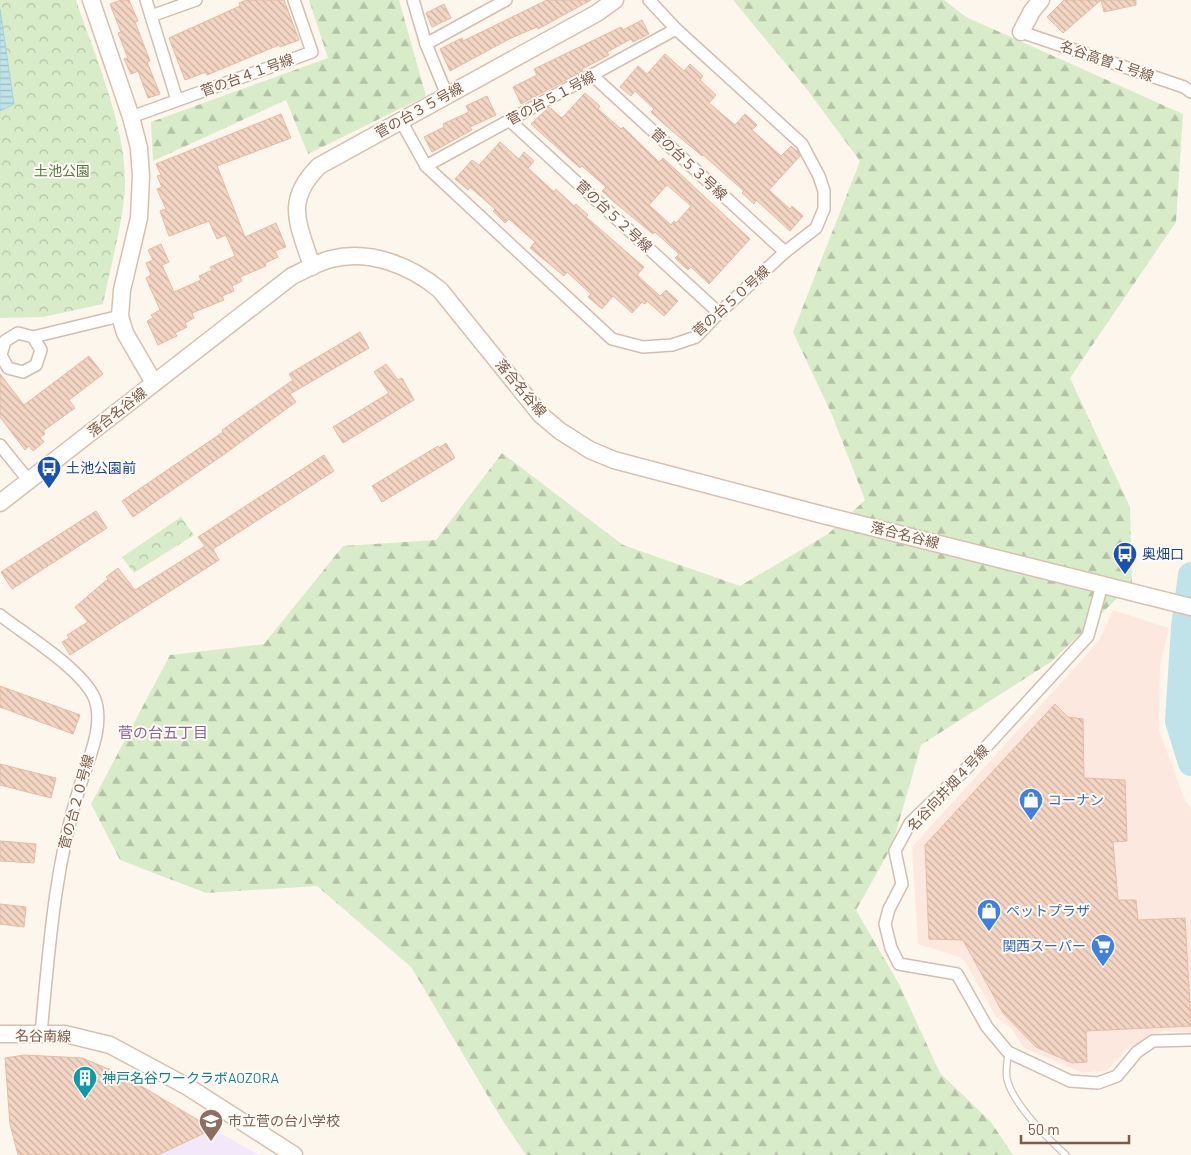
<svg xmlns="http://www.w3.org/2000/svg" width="1191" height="1155" viewBox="0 0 1191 1155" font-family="Barlow,'Noto Sans JP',sans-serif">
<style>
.commercial{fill:#fde8e0}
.education{fill:#f3e8fa}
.forest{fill:url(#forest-firs)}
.park{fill:url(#park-crowns)}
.water{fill:url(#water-rules);stroke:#a5d3da}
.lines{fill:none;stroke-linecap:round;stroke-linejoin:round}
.river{stroke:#bfe3e8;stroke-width:26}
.building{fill:url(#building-back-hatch);stroke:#e6bba3;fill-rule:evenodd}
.lane-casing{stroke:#d1beb0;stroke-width:8}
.street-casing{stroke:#d1beb0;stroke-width:14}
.secondary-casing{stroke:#d6c0b0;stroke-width:19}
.lane{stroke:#fff;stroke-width:5.5}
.street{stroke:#fff;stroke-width:11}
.secondary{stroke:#fff;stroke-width:16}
.labels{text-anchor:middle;stroke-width:4;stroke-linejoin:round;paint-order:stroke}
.street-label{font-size:14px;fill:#7a5c4d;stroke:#fffaf3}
.park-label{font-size:14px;fill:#537a41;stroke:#fffaf3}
.transit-label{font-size:14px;fill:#164399;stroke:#fffaf3;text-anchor:start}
.shop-label{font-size:14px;fill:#366cbe;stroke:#fffaf3;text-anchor:start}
.culture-label{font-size:14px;fill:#0d838f;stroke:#fffaf3;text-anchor:start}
.education-label{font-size:14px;fill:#785e54;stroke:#fffaf3;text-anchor:start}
.neighbourhood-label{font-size:15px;fill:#846695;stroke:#fffaf3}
</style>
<defs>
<pattern id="forest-firs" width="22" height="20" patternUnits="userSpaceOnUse" patternTransform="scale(1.25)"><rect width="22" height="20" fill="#d8ecc9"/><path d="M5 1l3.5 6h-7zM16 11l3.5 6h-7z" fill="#b4c2a5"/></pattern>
<pattern id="park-crowns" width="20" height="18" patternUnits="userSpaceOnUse" patternTransform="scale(1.25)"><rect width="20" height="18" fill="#d8ecc9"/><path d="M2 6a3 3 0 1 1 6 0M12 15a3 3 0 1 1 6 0" fill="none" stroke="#b4c2a5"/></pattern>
<pattern id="water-rules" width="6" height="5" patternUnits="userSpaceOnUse" patternTransform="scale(1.25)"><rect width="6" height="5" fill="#bfe3e8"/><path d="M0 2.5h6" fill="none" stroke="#a0bbbe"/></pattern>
<pattern id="building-back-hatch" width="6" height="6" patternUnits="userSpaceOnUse" patternTransform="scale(1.25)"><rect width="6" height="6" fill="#f3d5c3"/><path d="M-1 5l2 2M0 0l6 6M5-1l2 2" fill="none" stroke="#cab0a1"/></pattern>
</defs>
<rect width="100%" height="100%" fill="#fdf6ec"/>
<polygon class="commercial" points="1113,610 1169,628 1160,667 1159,730 1184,798 1191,809 1191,1033 1163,1031 1127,1049 1107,1070 1083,1073 1024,1048 1011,1028 996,1017 963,958 918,944 912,847 1099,641"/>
<polygon class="education" points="213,1129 259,1155 158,1155"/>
<g class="forest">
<polygon points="309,0 399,0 426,96 308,154 286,100 153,161 151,122 328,58"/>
<polygon points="733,0 944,0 966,17 1183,114 1176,222 1070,378 1130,507 1132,584 1051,662 921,745 892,846 856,910 899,984 940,1073 991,1122 1013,1155 526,1155 501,1118 411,967 317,886 206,893 120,860 91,804 170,655 264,644 343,546 436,540 502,453 623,545 740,586 828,534 865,500 832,415 793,332 860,161 805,87"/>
</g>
<g class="park">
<path d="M0,0H76C95,57 132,139 124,199C120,234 110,269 103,304L43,317L0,318Z"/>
<polygon points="181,517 194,535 134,573 122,557"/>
</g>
<polygon class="water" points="0,9 14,104 0,111"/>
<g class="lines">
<polyline class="river" points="1191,575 1184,627 1178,721 1191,763"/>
</g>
<g class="building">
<polygon points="121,0 129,0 138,21 135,22 150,61 147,62 160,94 148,98 138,71 131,74 124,59 128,58 118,33 121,32 110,4"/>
<polygon points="247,0 284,0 299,40 280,47 279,45 207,75 206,72 185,80 169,38 240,6 239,3"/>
<polygon points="547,0 591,0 538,29 537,27 509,39 450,71 440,49 462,38 463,41"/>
<polygon points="1064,0 1101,0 1063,33 1047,17"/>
<polygon points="1101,0 1136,0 1136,5 1104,12"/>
<polygon points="444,4 451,18 432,27 426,13"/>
<polygon points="642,20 649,34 633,42 631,39 607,52 609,55 582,69 583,71 521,104 513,87 537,75 534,69 621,27 623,30"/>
<polygon points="665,54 684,71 690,64 703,76 700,80 716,95 709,103 735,125 745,114 757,125 752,130 781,156 791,146 798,152 800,156 769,190 790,209 792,206 803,216 790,231 756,200 754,204 742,193 744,191 703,155 702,156 665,125 651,112 654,109 635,91 631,96 620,87 638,66 647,74"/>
<path d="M585,93L600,106L598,109L621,129L623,127L659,162L663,158L750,239L709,284L691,267L688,270L675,258L679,254L655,232L653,234L614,202L602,191L606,187L582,166L580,168L531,124L549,107L562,118ZM667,185L691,206L676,223L674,221L671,225L649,205Z"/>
<polygon points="487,96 496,115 470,127 472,130 432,152 424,137 444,127 443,124 469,112 466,106"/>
<polygon points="281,114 291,138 217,166 245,237 276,223 286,247 275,251 278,257 265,263 266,266 240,277 242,281 232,286 234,291 222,296 224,300 192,313 194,318 185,323 187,327 175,333 177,336 158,345 147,321 153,318 151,315 160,310 146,278 151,275 146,263 153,260 148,250 161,244 169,262 162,265 174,292 201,280 199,276 212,270 210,267 235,256 226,235 217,239 209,221 169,236 160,211 166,209 157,189 162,187 157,176 161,175 156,164"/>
<polygon points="500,142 519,159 524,152 534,161 528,168 554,192 556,189 574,206 576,204 588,215 586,217 644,267 637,275 660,296 666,290 678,301 664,316 647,301 645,304 642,302 632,313 613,296 602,309 588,297 591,294 567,272 564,276 530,248 535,242 509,219 505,223 493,211 495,209 470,187 468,190 455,179 472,160 479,165"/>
<polygon points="360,332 369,348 290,394 296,402 226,453 133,517 122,501 223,432 222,430 293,380 289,374"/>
<polygon points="89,356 103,374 69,400 75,408 43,431 45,434 40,437 44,442 33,451 29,446 25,450 0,417 0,374 24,405"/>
<polygon points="386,364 398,380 402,378 414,400 343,443 333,427 389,393 374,372"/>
<polygon points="446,443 455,458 382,502 372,486 438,446 439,448"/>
<polygon points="324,455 334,471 213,549 219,560 70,655 62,642 69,638 67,635 88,622 75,607 108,579 106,577 118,568 135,590 205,546 198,537"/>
<polygon points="96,511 107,528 12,589 1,572"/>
<polygon points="0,686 80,715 73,734 0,707"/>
<polygon points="1055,704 1068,717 1083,719 1084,778 1125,780 1127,841 1113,842 1118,900 1136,900 1138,920 1185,918 1191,1022 1191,1026 1086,1031 1087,1062 1072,1063 1036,1047 1003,1013 963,940 929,939 925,845"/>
<polygon points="0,764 56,778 51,798 0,785"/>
<polygon points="0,841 36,844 34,863 0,861"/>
<polygon points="0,904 26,907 24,927 0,924"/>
<polygon points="24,1055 82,1058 121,1074 213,1129 158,1155 18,1155 10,1124 5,1058"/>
</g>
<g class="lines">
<defs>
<path id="lane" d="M1008,1052C1008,1060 1005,1071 1007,1079C1013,1104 1047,1138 1066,1155"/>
<g id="street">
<polyline points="146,0 151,16"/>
<polyline points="413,0 426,44 447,95"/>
<polyline points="1021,32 1184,87 1191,92"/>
<polyline points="426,44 506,0"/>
<polyline points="593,76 785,252"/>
<polyline points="177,100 151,16 196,0"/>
<polyline points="131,117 312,52 294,0"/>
<polyline points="509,120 719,313"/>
<polyline points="401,121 426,166 612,339 643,347 672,345 696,337 719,313 785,252 816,228 824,209 824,191 819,176 802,144 676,29 649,0"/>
<polyline points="426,166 676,29"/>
<polyline points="33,337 41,350 36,365 23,372 8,368 1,355 5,341 18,333 33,337 120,316"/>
<polyline points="0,445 29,481"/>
<polyline points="1102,585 1088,636 964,771 910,823 895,851 902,884 889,909 885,924 891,948 899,964 957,974 987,1027 1008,1052 1070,1081 1098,1083 1117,1076 1137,1052 1153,1041 1191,1040"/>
<path d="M0,615C27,636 80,668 94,697C106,725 87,762 79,789C54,869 49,951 41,1033"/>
</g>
<g id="secondary">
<polyline points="91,0 131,117 139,148 141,176 139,218 122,290 120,316 125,333 154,383"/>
<polyline points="1021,32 1032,11 1041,0"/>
<path d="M312,267C299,224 283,202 319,166L597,13L615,0"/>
<path d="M0,503L292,276C305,270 318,262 331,259C370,249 411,266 440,290L541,415L560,431L590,450L614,460L823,515L1191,607"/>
<polyline points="0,1034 65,1034 110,1045 188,1087 294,1155"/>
</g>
</defs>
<use href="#lane" class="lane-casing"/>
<use href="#street" class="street-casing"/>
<use href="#secondary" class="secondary-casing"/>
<use href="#lane" class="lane"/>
<use href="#street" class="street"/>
<use href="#secondary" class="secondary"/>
</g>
<defs>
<symbol id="bus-pin" viewBox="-11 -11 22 30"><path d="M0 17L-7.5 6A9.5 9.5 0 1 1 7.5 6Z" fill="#1a4fb4" stroke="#fffaf3"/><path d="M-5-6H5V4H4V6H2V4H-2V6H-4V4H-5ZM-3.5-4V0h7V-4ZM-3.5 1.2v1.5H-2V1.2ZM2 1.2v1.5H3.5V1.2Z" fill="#fff"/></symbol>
<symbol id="shop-pin" viewBox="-11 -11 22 30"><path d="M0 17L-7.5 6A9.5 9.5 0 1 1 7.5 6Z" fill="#3f7fe0" stroke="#fffaf3"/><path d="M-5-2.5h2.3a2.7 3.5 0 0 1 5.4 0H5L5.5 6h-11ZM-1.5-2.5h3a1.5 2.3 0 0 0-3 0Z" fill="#fff"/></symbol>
<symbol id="supermarket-pin" viewBox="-11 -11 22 30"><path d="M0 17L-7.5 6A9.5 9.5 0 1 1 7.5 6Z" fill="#3f7fe0" stroke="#fffaf3"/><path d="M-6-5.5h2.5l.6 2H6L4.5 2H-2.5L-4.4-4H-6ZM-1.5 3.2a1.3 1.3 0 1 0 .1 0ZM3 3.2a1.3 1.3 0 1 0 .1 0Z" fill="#fff"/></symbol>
<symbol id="building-pin" viewBox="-11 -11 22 30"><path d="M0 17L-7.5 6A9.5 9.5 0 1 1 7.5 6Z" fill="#0f9aa8" stroke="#fffaf3"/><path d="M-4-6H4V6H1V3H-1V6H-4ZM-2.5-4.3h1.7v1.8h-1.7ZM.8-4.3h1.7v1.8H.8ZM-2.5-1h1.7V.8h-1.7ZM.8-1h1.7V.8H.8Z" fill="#fff"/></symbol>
<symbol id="school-pin" viewBox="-11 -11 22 30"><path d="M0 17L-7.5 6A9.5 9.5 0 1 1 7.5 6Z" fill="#8d6e63" stroke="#fffaf3"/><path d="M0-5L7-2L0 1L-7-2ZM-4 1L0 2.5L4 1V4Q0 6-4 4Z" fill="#fff"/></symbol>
</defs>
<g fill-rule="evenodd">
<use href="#bus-pin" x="35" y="454" width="28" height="38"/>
<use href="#bus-pin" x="1111" y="540" width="28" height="38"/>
<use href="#shop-pin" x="1017" y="786" width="28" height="38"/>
<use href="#shop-pin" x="975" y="897" width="28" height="38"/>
<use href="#supermarket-pin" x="1089" y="932" width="28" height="38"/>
<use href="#building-pin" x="71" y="1064" width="28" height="38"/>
<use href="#school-pin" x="197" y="1107" width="28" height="38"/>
</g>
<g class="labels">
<g class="street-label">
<text transform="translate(1107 61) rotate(19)" y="5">名谷高曽１号線</text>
<text transform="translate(247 75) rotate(-20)" y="5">菅の台４１号線</text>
<text transform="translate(551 98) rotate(-28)" y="5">菅の台５１号線</text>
<text transform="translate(419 110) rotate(-29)" y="5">菅の台３５号線</text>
<text transform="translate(689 164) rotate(43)" y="5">菅の台５３号線</text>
<text transform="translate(614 216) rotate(43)" y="5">菅の台５２号線</text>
<text transform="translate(731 301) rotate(-42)" y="5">菅の台５０号線</text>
<text transform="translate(521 388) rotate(50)" y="5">落合名谷線</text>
<text transform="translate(117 412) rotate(-38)" y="5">落合名谷線</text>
<text transform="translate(905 535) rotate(14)" y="5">落合名谷線</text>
<text transform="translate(948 788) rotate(-47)" y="5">名谷向井畑４号線</text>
<text transform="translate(76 802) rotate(-75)" y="5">菅の台２０号線</text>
<text transform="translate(43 1036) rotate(1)" y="5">名谷南線</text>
</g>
<g class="park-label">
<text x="62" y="176">土池公園</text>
</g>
<g class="transit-label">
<text x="66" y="473">土池公園前</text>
<text x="1142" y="559">奥畑口</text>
</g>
<g class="shop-label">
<text x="1048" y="805">コーナン</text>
<text x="1006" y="916">ペットプラザ</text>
<text x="1086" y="951" text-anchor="end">関西スーパー</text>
</g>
<g class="culture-label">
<text x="102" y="1083">神戸名谷ワークラボAOZORA</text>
</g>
<g class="education-label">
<text x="228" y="1126">市立菅の台小学校</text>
</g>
<g class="neighbourhood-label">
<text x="163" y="738">菅の台五丁目</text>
</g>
</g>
<path d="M1021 1135v8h108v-8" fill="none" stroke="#7a5c4d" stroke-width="2.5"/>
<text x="1028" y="1135" font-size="15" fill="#7a5c4d" stroke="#fffaf3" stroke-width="4" paint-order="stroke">50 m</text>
</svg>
